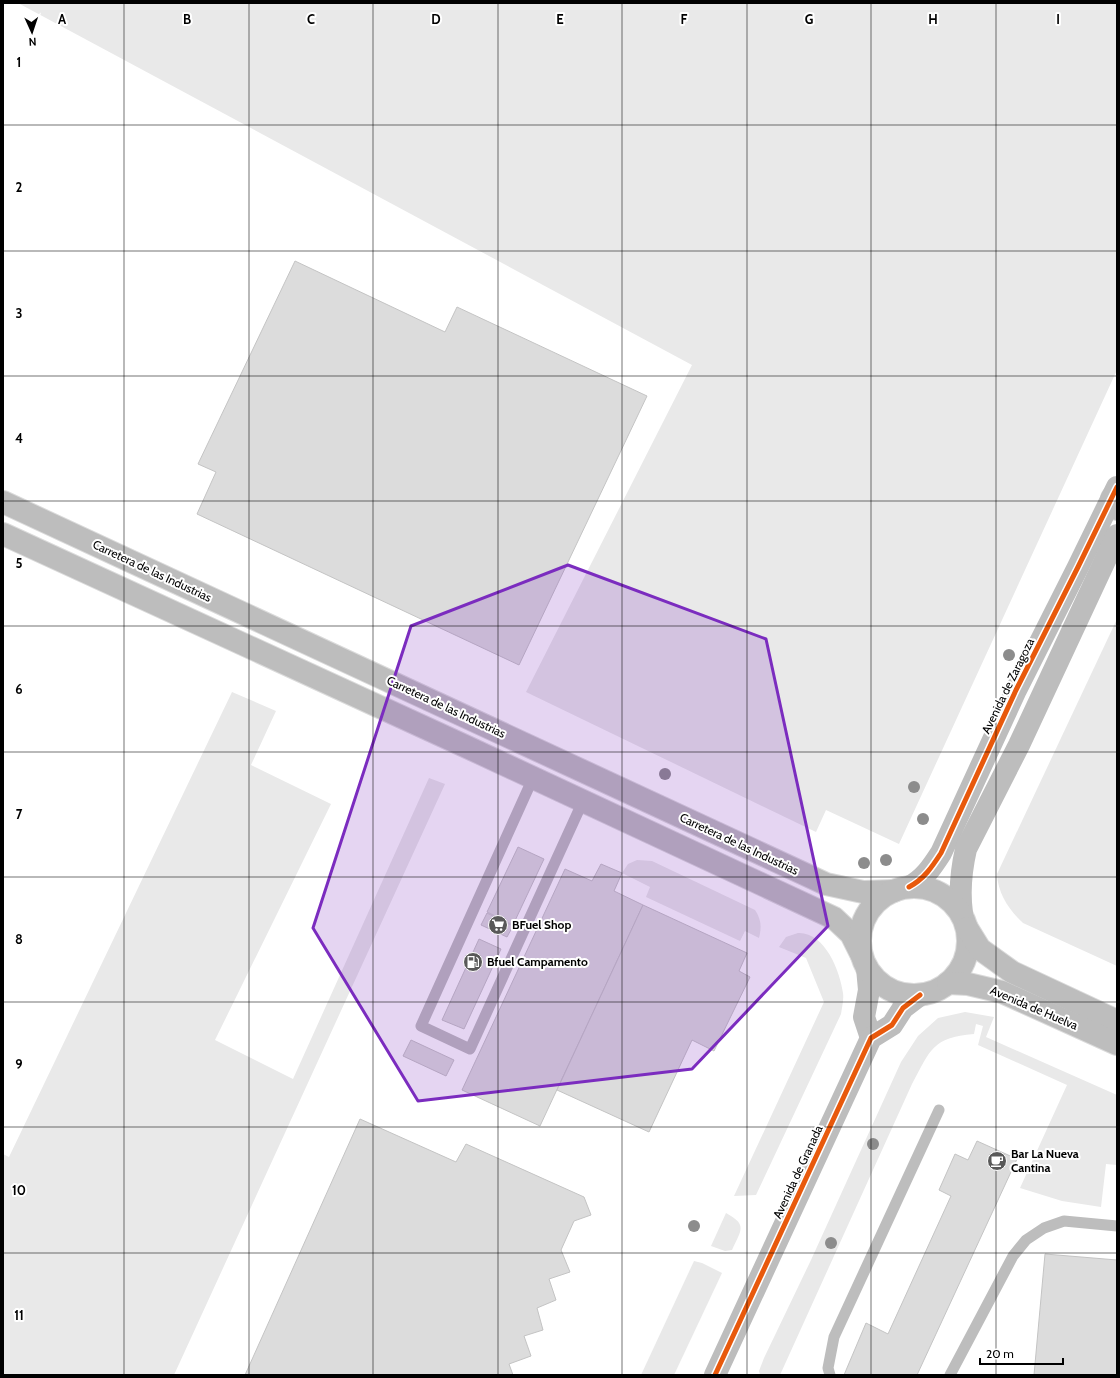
<svg xmlns="http://www.w3.org/2000/svg" width="1120" height="1378" viewBox="0 0 1120 1378" font-family="Cabin,sans-serif">
<style>
.green{fill:#e9e9e9}
.building{fill:#dcdcdc;stroke:#c4c4c4}
.lines{fill:none;stroke-linecap:round;stroke-linejoin:round}
.primary-casing{stroke:#dbdbdb;stroke-width:24}
.service{stroke:#bdbdbd;stroke-width:11}
.tertiary{stroke:#bdbdbd;stroke-width:22}
.primary{stroke:#bdbdbd;stroke-width:22}
.cycleway-casing{stroke:#fff;stroke-width:8}
.cycleway{stroke:#e8590c;stroke-width:5}
.tree{fill:#8c8c8c}
.marked{fill:#7b2cbf;fill-opacity:0.2;stroke:#7b2cbf;stroke-width:3;stroke-linejoin:round}
.grid{fill:none;stroke:#000;stroke-width:1;stroke-opacity:0.55}
.labels{text-anchor:middle;stroke-width:4;stroke-linejoin:round;paint-order:stroke}
.street-label{font-size:12px;fill:#000;stroke:#fff}
.poi-label{font-size:12px;font-weight:bold;fill:#000;stroke:#fff;text-anchor:start}
.grid-label{font-size:13px;text-anchor:middle;font-weight:bold;fill:#000;stroke:#fff;stroke-width:4;stroke-linejoin:round;paint-order:stroke}
</style>
<rect width="100%" height="100%" fill="#fff"/>
<g class="green">
<polygon points="18,3 1117,3 1117,370 899,844 826,810 816,832 526,692 692,365"/>
<path d="M1117,619V966L1023,923C1009,910 998,894 997,874Z"/>
<polygon points="232,692 276,711 251,765 331,804 215,1040 293,1079 429,778 445,784 174,1375 3,1375 3,1154 9,1157"/>
<path d="M637,860L652,861L755,910C761,919 762,927 759,938L745,931L740,941L646,897L650,887L622,873L628,864Z"/>
<path d="M798,933C825,932 840,971 843,993C844,999 842,1007 841,1014L756,1195L734,1196L824,1002L806,958L779,947L786,937Z"/>
<path d="M965,1012L994,1017L986,1037L1117,1095V1165L1106,1164L1101,1207L1062,1201L1020,1188L1067,1085L978,1045L983,1026L976,1024L974,1034C932,1038 931,1049 912,1084L780,1375H760L759,1371L764,1358L811,1260L901,1062L918,1036L938,1018Z"/>
<path d="M726,1213C748,1225 741,1230 732,1250L725,1251L711,1246Z"/>
<polygon points="694,1261 702,1263 722,1273 674,1375 641,1375"/>
</g>
<g class="building">
<polygon points="295,261 445,332 457,307 647,396 519,665 197,514 216,472 198,464"/>
<polygon points="518,847 544,859 513,925 487,912"/>
<polygon points="601,864 622,873 614,891 643,905 540,1126 462,1090 565,869 592,881"/>
<polygon points="643,905 747,953 739,971 750,977 714,1051 692,1040 649,1132 557,1090"/>
<polygon points="487,913 513,926 507,937 481,925"/>
<polygon points="479,939 501,949 464,1029 442,1020"/>
<polygon points="411,1040 454,1060 446,1076 403,1056"/>
<polygon points="360,1119 456,1162 466,1144 584,1197 591,1215 574,1221 561,1250 570,1272 549,1279 556,1300 537,1308 543,1330 524,1336 531,1356 509,1364 513,1375 245,1375"/>
<polygon points="977,1141 1017,1159 917,1375 844,1375 866,1323 888,1334 951,1196 939,1190 955,1154 968,1160"/>
<polygon points="1045,1254 1117,1260 1117,1375 1034,1375"/>
</g>
<g class="lines">
<defs>
<g id="primary">
<polyline points="1112,498 1114,505 1117,509"/>
<polyline points="3,502 826,884 863,892 894,891"/>
<polyline points="3,534 467,747 834,918 851,934 861,954"/>
<circle cx="914" cy="941" r="54"/>
<polyline points="967,928 980,949 1012,972 1117,1021"/>
<polyline points="948,983 968,984 1002,992 1117,1044"/>
</g>
</defs>
<use href="#primary" class="primary-casing"/>
<g class="service">
<polyline points="533,778 421,1026 470,1049 583,801"/>
<polyline points="830,1375 828,1368 834,1337 939,1110"/>
<polyline points="950,1375 1013,1256 1026,1240 1044,1228 1064,1221 1117,1226"/>
</g>
<g class="tertiary">
<path d="M909,887C924,879 932,867 941,853L1016,690L1078,567L1117,487"/>
<path d="M962,913C959,891 961,871 966,849L1019,745L1117,535"/>
<polyline points="867,968 869,990 864,1017 871,1038"/>
<polyline points="715,1375 871,1038 892,1025 903,1008 920,995"/>
</g>
<use href="#primary" class="primary"/>
<defs>
<g id="cycleway">
<path d="M909,887C924,879 932,867 941,853L1016,690L1078,567L1117,487"/>
<polyline points="715,1375 871,1038 892,1025 903,1008 920,995"/>
</g>
</defs>
<use href="#cycleway" class="cycleway-casing"/>
<use href="#cycleway" class="cycleway"/>
</g>
<g class="tree">
<circle cx="1009" cy="655" r="6"/>
<circle cx="665" cy="774" r="6"/>
<circle cx="914" cy="787" r="6"/>
<circle cx="923" cy="819" r="6"/>
<circle cx="886" cy="860" r="6"/>
<circle cx="864" cy="863" r="6"/>
<circle cx="873" cy="1144" r="6"/>
<circle cx="694" cy="1226" r="6"/>
<circle cx="831" cy="1243" r="6"/>
</g>
<path class="marked" d="M568,565L766,639L828,926L692,1069L418,1101L313,928L411,626Z"/>
<path class="grid" d="M124,3V1375M249,3V1375M373,3V1375M498,3V1375M622,3V1375M747,3V1375M871,3V1375M996,3V1375M3,125H1117M3,251H1117M3,376H1117M3,501H1117M3,626H1117M3,752H1117M3,877H1117M3,1002H1117M3,1127H1117M3,1253H1117"/>
<defs>
<symbol id="supermarket-disc" viewBox="-11 -11 22 22"><circle r="9.5" fill="#595959" stroke="#fff"/><path d="M-6-5.5h2.5l.6 2H6L4.5 2H-2.5L-4.4-4H-6ZM-1.5 3.2a1.3 1.3 0 1 0 .1 0ZM3 3.2a1.3 1.3 0 1 0 .1 0Z" fill="#fff"/></symbol>
<symbol id="fuel-disc" viewBox="-11 -11 22 22"><circle r="9.5" fill="#595959" stroke="#fff"/><path d="M-5.5-6h7V0h2V4h1.3V-2.5L3-4.5l.8-.8L6-3V5H2.5V1h-1V6h-7ZM-4.2-4.7v3.2H.2V-4.7Z" fill="#fff"/></symbol>
<symbol id="cafe-disc" viewBox="-11 -11 22 22"><circle r="9.5" fill="#595959" stroke="#fff"/><path d="M-5.5-4.5H6V0H3Q3 3.5 0 3.5H-2.5Q-5.5 3.5-5.5 0ZM3-3.2v2h1.7v-2ZM-6 4.5H4V6H-6Z" fill="#fff"/></symbol>
</defs>
<g fill-rule="evenodd">
<use href="#supermarket-disc" x="487" y="914" width="22" height="22"/>
<use href="#fuel-disc" x="462" y="951" width="22" height="22"/>
<use href="#cafe-disc" x="986" y="1150" width="22" height="22"/>
</g>
<g class="labels">
<g class="street-label">
<text transform="translate(152 571) rotate(25)" y="4">Carretera de las Industrias</text>
<text transform="translate(1008 686) rotate(-64)" y="4">Avenida de Zaragoza</text>
<text transform="translate(446 707) rotate(25)" y="4">Carretera de las Industrias</text>
<text transform="translate(739 844) rotate(25)" y="4">Carretera de las Industrias</text>
<text transform="translate(1034 1008) rotate(23)" y="4">Avenida de Huelva</text>
<text transform="translate(798 1172) rotate(-65)" y="4">Avenida de Granada</text>
</g>
<g class="poi-label">
<text x="512" y="929">BFuel Shop</text>
<text x="487" y="966">Bfuel Campamento</text>
<text x="1011" y="1158">Bar La Nueva<tspan x="1011" dy="14">Cantina</tspan></text>
</g>
</g>
<g class="grid-label">
<text x="62" y="24">A</text>
<text x="187" y="24">B</text>
<text x="311" y="24">C</text>
<text x="436" y="24">D</text>
<text x="560" y="24">E</text>
<text x="684" y="24">F</text>
<text x="809" y="24">G</text>
<text x="933" y="24">H</text>
<text x="1058" y="24">I</text>
<text x="19" y="67">1</text>
<text x="19" y="192">2</text>
<text x="19" y="318">3</text>
<text x="19" y="443">4</text>
<text x="19" y="568">5</text>
<text x="19" y="694">6</text>
<text x="19" y="819">7</text>
<text x="19" y="944">8</text>
<text x="19" y="1069">9</text>
<text x="19" y="1195">10</text>
<text x="19" y="1320">11</text>
</g>
<rect width="1120" height="1378" fill="none" stroke="#000000" stroke-width="8"/>
<g transform="translate(32 32) rotate(177)" stroke="#ffffff" stroke-width="3" paint-order="stroke">
<path d="M0-3L7 15L0 10L-7 15Z" fill="#000000"/>
<text y="-6" font-size="11" font-weight="bold" text-anchor="middle" fill="#000000">N</text>
</g>
<path d="M980 1358v6h83v-6" fill="none" stroke="#000000" stroke-width="2"/>
<text x="986" y="1358" font-size="12" fill="#000000" stroke="#ffffff" stroke-width="3" paint-order="stroke">20 m</text>
</svg>
